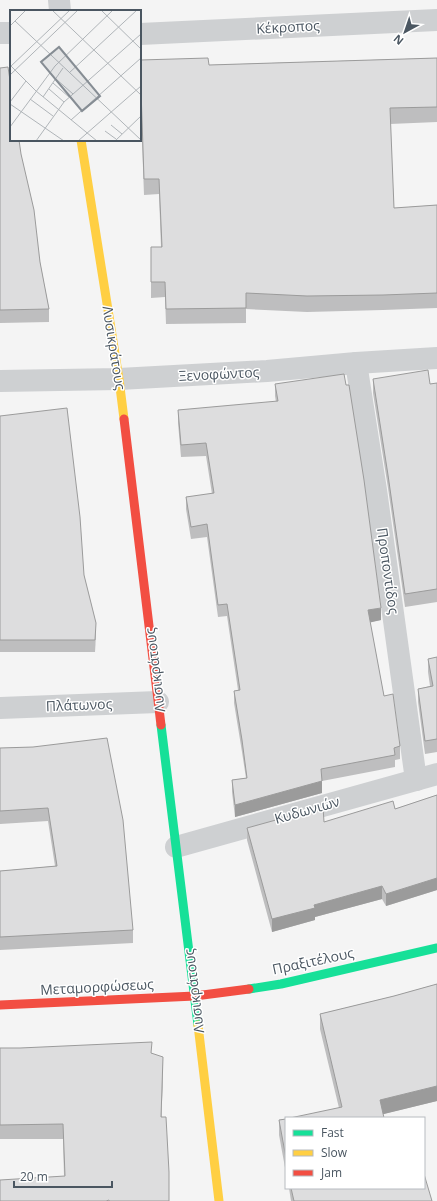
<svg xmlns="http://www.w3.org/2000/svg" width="437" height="1201" viewBox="0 0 437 1201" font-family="'Open Sans',sans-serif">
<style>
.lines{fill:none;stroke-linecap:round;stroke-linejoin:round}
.street{stroke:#ced0d2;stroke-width:22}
.fast{stroke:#16e098;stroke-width:9}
.slow{stroke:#ffcf43;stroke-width:9}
.jam{stroke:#f24e42;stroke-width:9}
.wall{fill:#bebebf}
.shaded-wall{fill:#9b9b9b}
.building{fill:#ddddde;stroke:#9b9b9b}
.labels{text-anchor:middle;stroke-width:3;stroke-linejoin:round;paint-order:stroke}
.street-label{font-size:14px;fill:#4a5661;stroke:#fff}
.inset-road{fill:none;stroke:#b0b5b9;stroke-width:1}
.view{fill:#868d94;fill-opacity:0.15;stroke:#868d94;stroke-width:2}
.inset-edge{fill:none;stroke:#4a5661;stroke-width:2}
</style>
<rect width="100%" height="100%" fill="#f4f4f4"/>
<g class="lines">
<g class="street">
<polyline points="59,0 60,11"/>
<polyline points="0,33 11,33"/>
<polyline points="140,34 437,20"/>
<polyline points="356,363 376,490 416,780"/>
<polyline points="0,381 119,379 267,371 356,363 437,358"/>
<polyline points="0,708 158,702"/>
<polyline points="176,847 437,774"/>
</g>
<g class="fast">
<polyline points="161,725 198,1025"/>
<polyline points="249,989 281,984 437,948"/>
</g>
<g class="slow">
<polyline points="81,140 119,379 124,419"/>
<polyline points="198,1025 219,1201"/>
</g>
<g class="jam">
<polyline points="124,419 161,725"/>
<polyline points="0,1005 195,996 249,989"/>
</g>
</g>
<g class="wall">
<polygon points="437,58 437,122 390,124 394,208 437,205 437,308 383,310 307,312 246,309 246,323 166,324 165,297 151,298 151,262 161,247 159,194 144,195 140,86 140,60 209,65"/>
<polygon points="0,68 11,140 40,262 49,309 49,322 0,323"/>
<polygon points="373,379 430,384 437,383 437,602 405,607 388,488 373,393"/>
<polygon points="275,384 381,620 370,622 384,696 400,746 400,759 395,760 395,767 322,781 322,793 235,817 232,792 232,780 246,778 242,752 234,703 234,691 238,690 227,616 218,617 207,537 191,539 186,509 186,497 212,494 206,456 181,457 178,423 178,410 276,402 275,396"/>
<polygon points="0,416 84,575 96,635 95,652 0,652"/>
<polygon points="437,657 437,752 425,754 418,702 418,689 430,686 428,672 428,659"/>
<polygon points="33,747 133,930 133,943 0,950 0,871 55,866 48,821 0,824 0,748"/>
<polygon points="437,795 437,890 386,906 382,899 315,917 315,920 272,932 247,840 247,828 324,822 395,809"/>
<polygon points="437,984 437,1101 383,1114 339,1108 320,1029 320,1014 394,996"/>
<polygon points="0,1048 152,1053 163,1072 64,1176 63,1139 0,1139"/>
<polygon points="286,1119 286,1173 279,1135 279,1120"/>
<polygon points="289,1188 424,1188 432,1201 291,1201"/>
</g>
<g class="shaded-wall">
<polygon points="381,608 381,620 368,623 368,610"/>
<polygon points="322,781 322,793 235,817 235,805"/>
<polygon points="437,878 437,890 386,906 386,894"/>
<polygon points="382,886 382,899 315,917 315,920 272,932 272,919 314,905"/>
<polygon points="163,1057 163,1072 161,1131 161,1117"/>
<polygon points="437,1086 437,1101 380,1115 380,1100"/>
</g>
<g class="building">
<polygon points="208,58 209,65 437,58 437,107 390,108 394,208 437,205 437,293 383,295 307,296 246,293 246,308 166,309 165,282 151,282 151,247 162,247 159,179 144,179 140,60"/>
<polygon points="8,67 11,87 11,140 19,140 21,154 34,210 40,262 49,309 0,310 0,68"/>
<polygon points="428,370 430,384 437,383 437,589 405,594 388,475 373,379"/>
<polygon points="344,374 346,385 349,385 364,480 381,608 368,610 384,696 393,694 400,746 394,748 395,755 321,769 322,781 235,805 232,780 247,778 242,740 234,691 240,690 227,604 218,605 207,524 191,527 186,497 214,493 206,443 181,445 178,410 278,401 275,384"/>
<polygon points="67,408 80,517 84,575 96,623 95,640 0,640 0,416"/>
<polygon points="437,657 437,739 425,741 418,689 433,686 428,659"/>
<polygon points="107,738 123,820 133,930 0,937 0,871 57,866 48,808 0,811 0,748 33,747"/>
<polygon points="437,795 437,878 386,894 382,886 314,905 315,908 272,919 247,828 323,807 324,822 393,801 395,809"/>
<polygon points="437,984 437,1086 380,1100 384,1118 290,1118 342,1107 320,1014 394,996"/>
<polygon points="152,1042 151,1053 163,1057 161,1117 166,1117 169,1172 169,1201 109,1201 109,1200 106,1201 0,1201 0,1180 65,1176 63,1124 0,1125 0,1048 20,1048"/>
<polygon points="286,1119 286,1158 279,1120"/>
<polygon points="424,1174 432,1201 294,1201 291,1188 424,1188"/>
</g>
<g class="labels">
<g class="street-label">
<text transform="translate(288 27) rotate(-3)" y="5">Κέκροπος</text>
<text transform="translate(114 348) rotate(81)" y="5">Λυσικράτους</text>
<text transform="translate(219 374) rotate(-3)" y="5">Ξενοφώντος</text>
<text transform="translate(388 571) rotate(82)" y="5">Προποντίδος</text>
<text transform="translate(155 670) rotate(-97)" y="5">Λυσικράτους</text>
<text transform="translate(79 705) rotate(-2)" y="5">Πλάτωνος</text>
<text transform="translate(307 810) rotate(-16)" y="5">Κυδωνιών</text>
<text transform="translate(313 961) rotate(-12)" y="5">Πραξιτέλους</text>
<text transform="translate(97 987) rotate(-3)" y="5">Μεταμορφώσεως</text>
<text transform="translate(194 991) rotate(-97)" y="5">Λυσικράτους</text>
</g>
</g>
<g transform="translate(10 10)">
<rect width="131" height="131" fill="#f4f4f4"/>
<path class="inset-road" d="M42,0L131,85M91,0L131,39M5,11L131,130M0,16L16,0M0,55L26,81L87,131M0,57L60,0M59,63L127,0M0,65L68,0M46,69L63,84M43,73L59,87M39,79L54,92M33,87L53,58M20,89L43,106M0,92L16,71M0,94L54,131M61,110L131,48M101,115L112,124M0,117L45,56L103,0M95,121L106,129M26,131L54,92L131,24M68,131L131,76M105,131L131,106"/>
<path class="view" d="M49,37L90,86L72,101L31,52Z"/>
<rect width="131" height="131" class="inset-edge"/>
</g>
<rect x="285" y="1117" width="140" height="72" fill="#ffffff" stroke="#b7bbc0"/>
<rect x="293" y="1130" width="20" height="6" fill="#16e098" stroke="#b7bbc0"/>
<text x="321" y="1137" font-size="12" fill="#4a5661">Fast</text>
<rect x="293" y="1150" width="20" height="6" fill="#ffcf43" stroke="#b7bbc0"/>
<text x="321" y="1157" font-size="12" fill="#4a5661">Slow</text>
<rect x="293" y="1170" width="20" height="6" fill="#f24e42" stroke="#b7bbc0"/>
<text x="321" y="1177" font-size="12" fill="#4a5661">Jam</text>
<g transform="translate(405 32) rotate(220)" stroke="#ffffff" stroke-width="3" paint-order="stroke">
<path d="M0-3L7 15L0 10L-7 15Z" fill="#4a5661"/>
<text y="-6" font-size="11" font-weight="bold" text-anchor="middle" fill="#4a5661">N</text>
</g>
<path d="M14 1181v6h98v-6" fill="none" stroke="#4a5661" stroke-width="2"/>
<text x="20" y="1181" font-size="12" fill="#4a5661" stroke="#ffffff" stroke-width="3" paint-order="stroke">20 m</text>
</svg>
